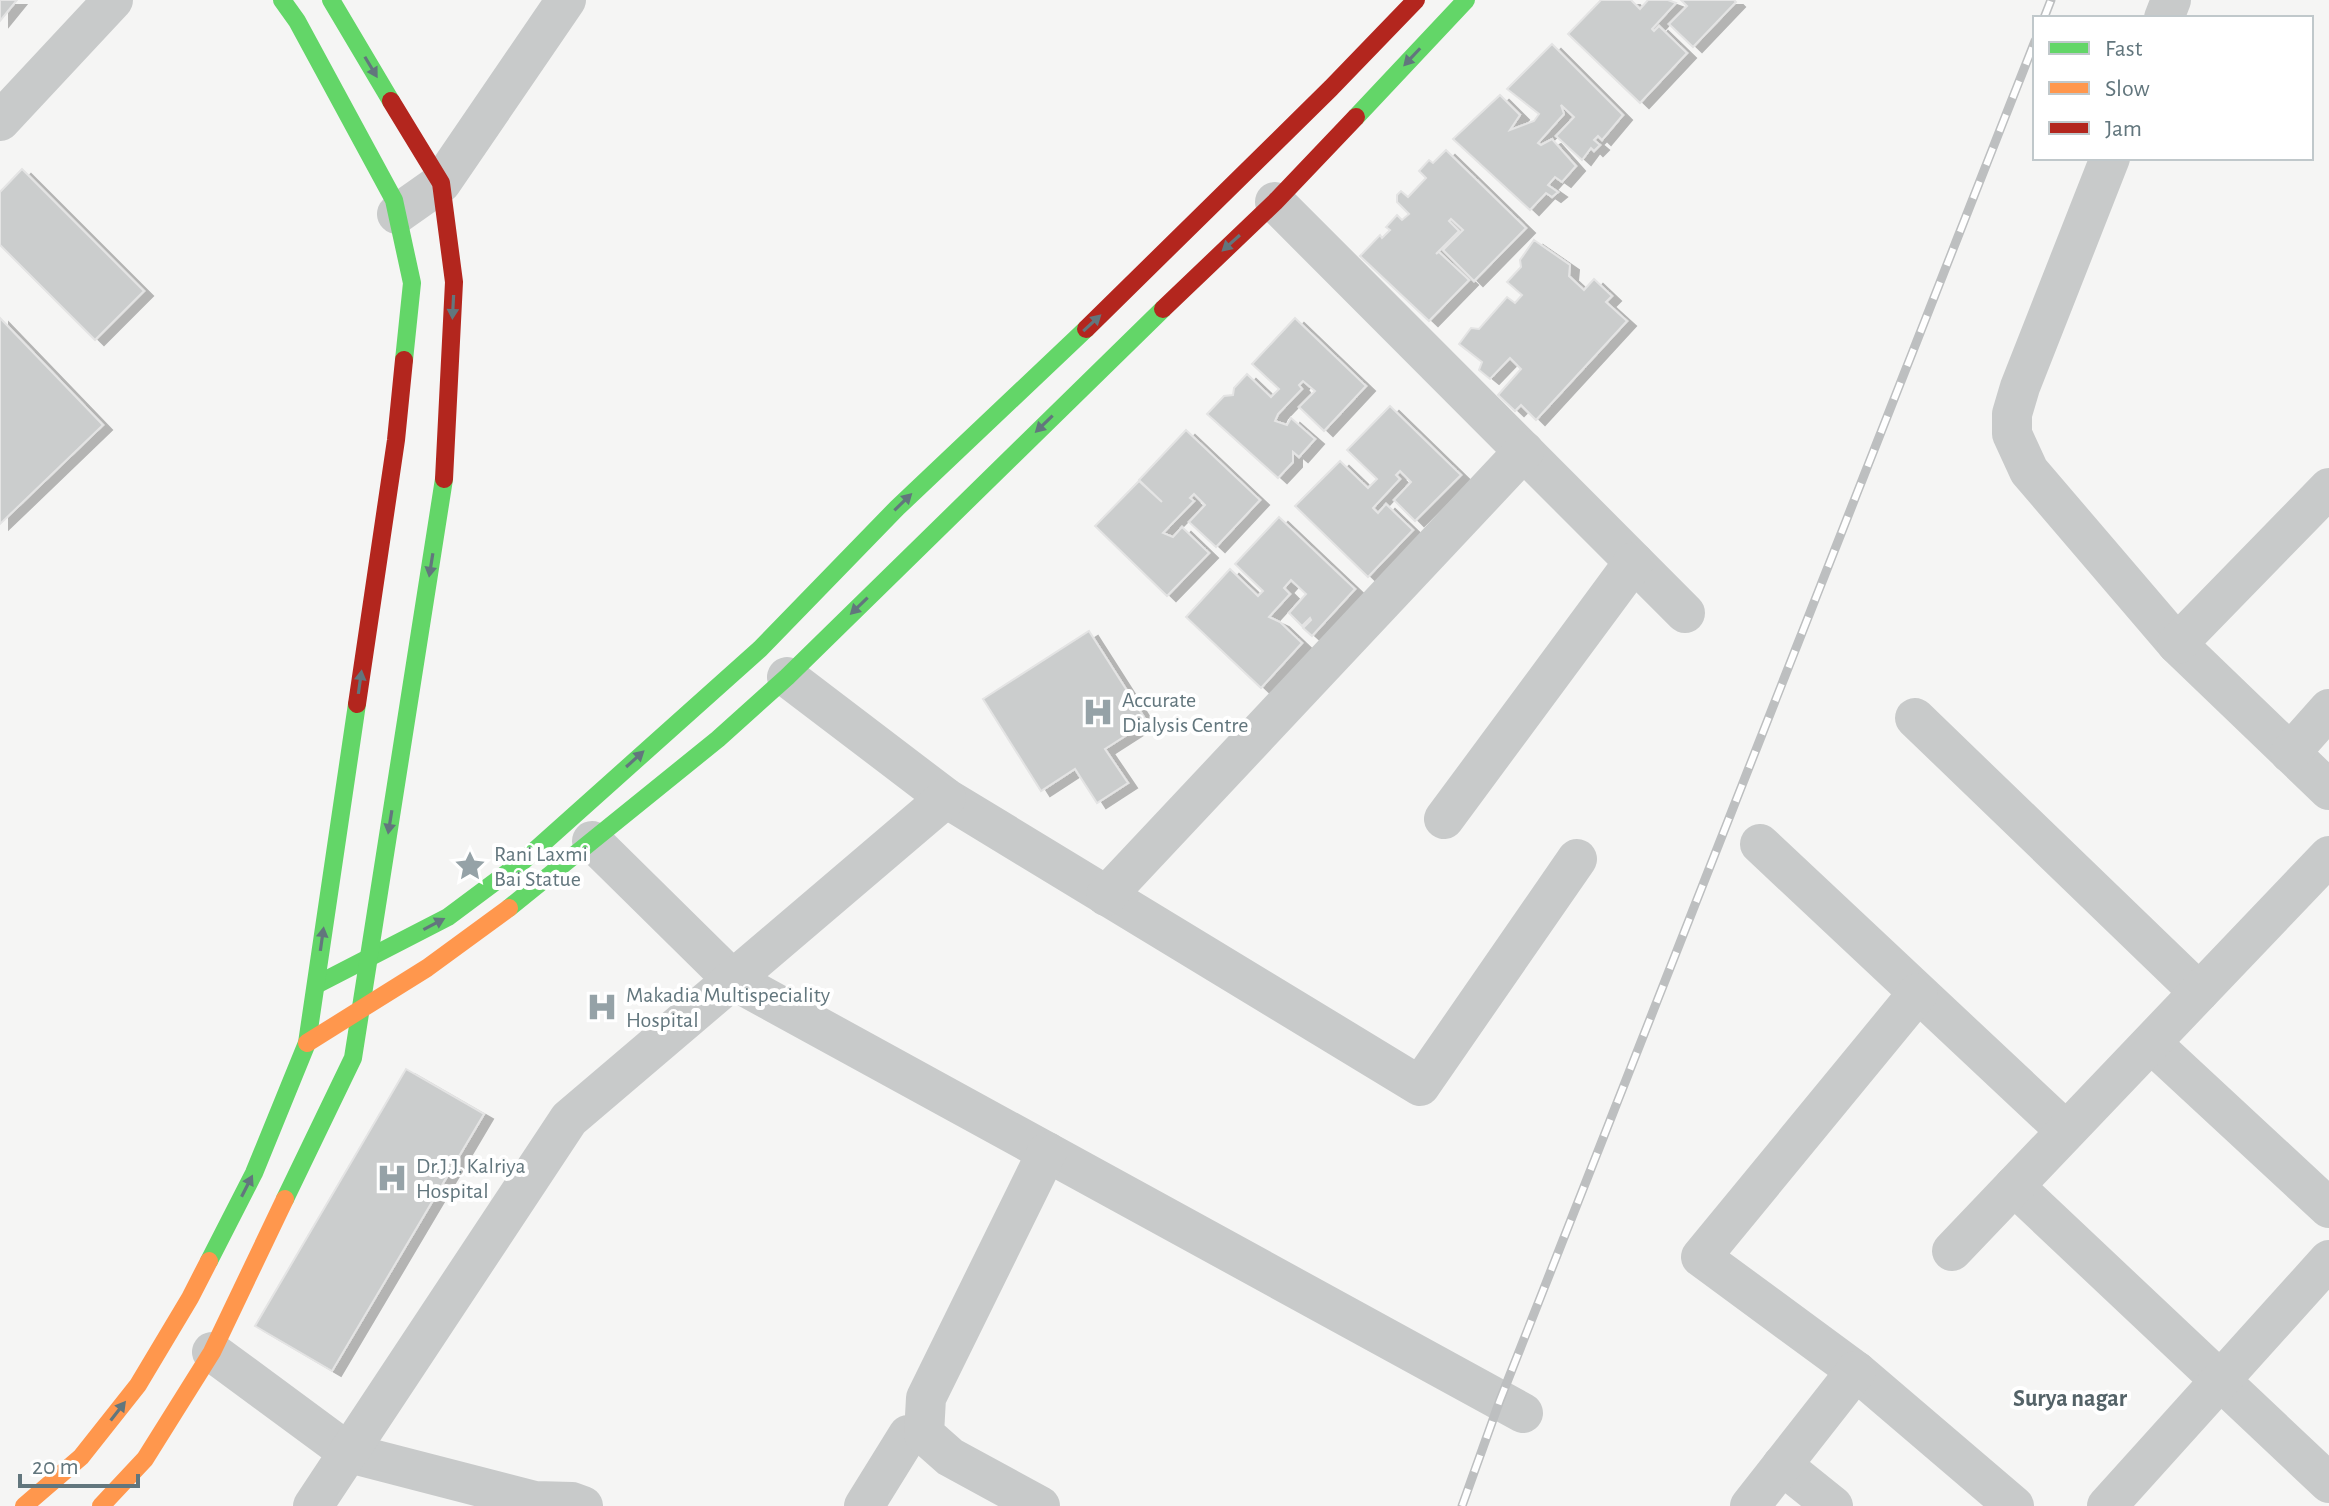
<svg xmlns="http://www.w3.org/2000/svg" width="2329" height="1506" viewBox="0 0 2329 1506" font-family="'Alegreya Sans',sans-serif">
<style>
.building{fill:#cbcdcd;stroke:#e4e4e4;stroke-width:2;filter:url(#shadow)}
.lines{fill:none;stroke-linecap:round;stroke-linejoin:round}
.street{stroke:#c8caca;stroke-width:40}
.fast{stroke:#63d668;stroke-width:18}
.slow{stroke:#ff974d;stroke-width:18}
.jam{stroke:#b3261e;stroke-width:18}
.rail-casing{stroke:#bdbfc0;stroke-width:9}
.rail{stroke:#fff;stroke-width:6;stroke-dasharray:18;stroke-linecap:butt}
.oneway{fill:#62767d}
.labels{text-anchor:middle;stroke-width:8;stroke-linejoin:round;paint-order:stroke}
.poi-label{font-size:22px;fill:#62767d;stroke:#fff;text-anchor:start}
.neighbourhood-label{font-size:24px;font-weight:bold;fill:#546368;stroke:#fff}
</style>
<defs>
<filter id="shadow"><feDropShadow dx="9" dy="5" stdDeviation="0" flood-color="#0004"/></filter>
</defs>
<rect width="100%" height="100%" fill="#f5f5f4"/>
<g class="building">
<polygon points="0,0 17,0 0,21"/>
<polygon points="1601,0 1631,0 1640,9 1648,0 1668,0 1676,3 1652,29 1654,31 1659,26 1687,53 1640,103 1568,34"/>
<polygon points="1681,0 1734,0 1736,2 1693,47 1669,24 1687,6"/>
<polygon points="1552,44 1623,115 1602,140 1598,136 1594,140 1600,145 1594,151 1591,148 1582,160 1556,136 1574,117 1561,105 1564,114 1538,143 1541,145 1552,139 1576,166 1562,182 1555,177 1548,185 1558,192 1552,197 1546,193 1530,210 1453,139 1500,95 1520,115 1510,130 1534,121 1539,114 1507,89"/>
<polygon points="1446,150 1526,228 1474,281 1443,250 1463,230 1451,219 1449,221 1459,231 1436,254 1439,252 1469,280 1429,321 1360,256 1380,235 1382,238 1390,230 1386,227 1397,215 1402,220 1409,214 1397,202 1397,195 1401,191 1408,197 1426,178 1419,171 1429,160 1433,163"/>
<polygon points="22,169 144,291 95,340 0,245 0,192"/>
<polygon points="1534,240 1570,265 1569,276 1584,290 1594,279 1612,296 1606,302 1627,321 1536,420 1521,405 1515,411 1498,395 1521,369 1510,358 1490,379 1479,370 1482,362 1459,344 1471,328 1479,329 1507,297 1515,303 1522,295 1507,282 1521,267 1520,260"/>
<polygon points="0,318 103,425 0,524"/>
<polygon points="1295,318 1366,386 1324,431 1299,407 1315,391 1303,381 1299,385 1302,389 1278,414 1275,421 1287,425 1291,418 1315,439 1299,457 1293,452 1293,462 1278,478 1207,414 1224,396 1233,395 1234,388 1247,374 1271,397 1279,389 1252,364"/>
<polygon points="1390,406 1461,475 1415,521 1394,500 1411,482 1400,471 1396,475 1400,479 1373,508 1378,513 1386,504 1413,530 1368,577 1295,506 1340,461 1368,488 1377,479 1347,450"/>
<polygon points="1186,430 1260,500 1216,547 1189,522 1205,505 1194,494 1190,498 1194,501 1163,533 1173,537 1182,527 1209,553 1167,596 1095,526 1139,481 1162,502 1139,480"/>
<polygon points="1279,517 1355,589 1312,636 1303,628 1311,620 1310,618 1302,626 1289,613 1306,594 1291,580 1284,588 1290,594 1269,617 1280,622 1302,643 1261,688 1186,617 1230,569 1258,596 1263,591 1235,564"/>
<polygon points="1089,631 1147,722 1105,749 1128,783 1097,803 1075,769 1041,791 983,699"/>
<polygon points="406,1069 484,1114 332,1371 255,1326"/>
</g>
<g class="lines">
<g class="street">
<polyline points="2164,18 2171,0"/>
<polyline points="0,121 113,0"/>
<polyline points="2110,158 2020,387 2012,414 2012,434 2029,471 2177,644 2329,790"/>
<polyline points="1275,202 1685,613"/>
<polyline points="397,214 441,183 566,0"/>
<polyline points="2177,644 2329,488"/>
<polyline points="787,677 946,798 1420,1086 1577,859"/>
<polyline points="1915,718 2199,992"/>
<polyline points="2290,753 2329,709"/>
<polyline points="1444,819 1634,562"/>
<polyline points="592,841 733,980 1523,1413"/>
<polyline points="1760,844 2066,1131"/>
<polyline points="1106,896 1524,451"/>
<polyline points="1918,993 1701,1257 1856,1371 2014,1506"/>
<polyline points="2151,1043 2329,1208"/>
<polyline points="2014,1186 2329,1483"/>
<polyline points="1952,1251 2329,856"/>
<polyline points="212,1352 349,1453 535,1501 572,1502 583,1506"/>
<polyline points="1782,1465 1833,1506"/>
<polyline points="313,1506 569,1119 946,798"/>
<polyline points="864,1506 908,1435"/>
<polyline points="1040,1506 950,1457 924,1434 926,1398 1047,1152"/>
<polyline points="1750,1506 1856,1371"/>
<polyline points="2107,1506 2329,1260"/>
</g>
<g class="fast">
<polyline points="282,0 297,21 394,200 412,283 404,360"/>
<polyline points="331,0 391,101"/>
<polyline points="1356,117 1466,0"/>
<polyline points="509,908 718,739 787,677 1163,309"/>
<polyline points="316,985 448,917 523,861 760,649 897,508 1086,329"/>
<polyline points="285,1199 353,1058 444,479"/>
<polyline points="209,1261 254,1173 307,1043 357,704"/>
</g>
<g class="slow">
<polyline points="307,1043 427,968 509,908"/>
<polyline points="24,1506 81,1457 138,1385 190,1298 209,1261"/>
<polyline points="101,1506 145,1459 212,1352 285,1199"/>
</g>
<g class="jam">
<polyline points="391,101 441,183 454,282 444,479"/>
<polyline points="1163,309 1275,202 1356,117"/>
<polyline points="1086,329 1331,88 1416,0"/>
<polyline points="357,704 396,440 404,360"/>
</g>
<defs>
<g id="rail">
<polyline points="2044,18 2051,0"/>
<polyline points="1462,1506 1500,1400 2035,41"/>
</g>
</defs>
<use href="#rail" class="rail-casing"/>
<use href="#rail" class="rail"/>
</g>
<defs><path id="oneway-solid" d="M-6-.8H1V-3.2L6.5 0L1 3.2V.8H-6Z" transform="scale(2)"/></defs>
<g class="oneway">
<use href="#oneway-solid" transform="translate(1412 57) rotate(133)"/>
<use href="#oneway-solid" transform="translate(371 67) rotate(59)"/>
<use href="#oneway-solid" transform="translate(1231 243) rotate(138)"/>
<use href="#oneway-solid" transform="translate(453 307) rotate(93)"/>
<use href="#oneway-solid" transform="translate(1092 323) rotate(-43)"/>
<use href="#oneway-solid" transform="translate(1044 424) rotate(136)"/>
<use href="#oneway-solid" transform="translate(903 502) rotate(-44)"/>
<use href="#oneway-solid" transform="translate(431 565) rotate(99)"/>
<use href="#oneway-solid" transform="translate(859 606) rotate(136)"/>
<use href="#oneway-solid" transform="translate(360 682) rotate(-82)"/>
<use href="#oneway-solid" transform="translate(635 759) rotate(-42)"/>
<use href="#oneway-solid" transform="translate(390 822) rotate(99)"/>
<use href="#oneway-solid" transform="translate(434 924) rotate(-28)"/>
<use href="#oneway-solid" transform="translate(322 939) rotate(-82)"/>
<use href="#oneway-solid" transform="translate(247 1186) rotate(-63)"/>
<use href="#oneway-solid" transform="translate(118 1411) rotate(-52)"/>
</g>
<defs>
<symbol id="hospital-bare" viewBox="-9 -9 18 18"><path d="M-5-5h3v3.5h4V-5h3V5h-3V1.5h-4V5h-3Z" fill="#95a2a7" stroke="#fff" stroke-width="2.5" paint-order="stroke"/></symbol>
<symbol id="sight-bare" viewBox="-9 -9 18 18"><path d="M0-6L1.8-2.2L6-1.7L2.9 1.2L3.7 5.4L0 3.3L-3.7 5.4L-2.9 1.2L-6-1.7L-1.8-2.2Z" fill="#95a2a7" stroke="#fff" stroke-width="2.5" paint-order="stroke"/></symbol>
</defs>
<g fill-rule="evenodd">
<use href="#hospital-bare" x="1076" y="690" width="44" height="44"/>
<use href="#sight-bare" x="448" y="844" width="44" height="44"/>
<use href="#hospital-bare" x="580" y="985" width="44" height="44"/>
<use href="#hospital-bare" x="370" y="1156" width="44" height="44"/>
</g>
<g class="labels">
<g class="poi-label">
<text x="1122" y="707">Accurate<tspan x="1122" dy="25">Dialysis Centre</tspan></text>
<text x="494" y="861">Rani Laxmi<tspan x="494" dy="25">Bai Statue</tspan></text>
<text x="626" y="1002">Makadia Multispeciality<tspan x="626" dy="25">Hospital</tspan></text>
<text x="416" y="1173">Dr.J.J. Kalriya<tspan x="416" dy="25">Hospital</tspan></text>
</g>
<g class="neighbourhood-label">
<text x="2070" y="1406">Surya nagar</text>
</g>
</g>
<rect x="2033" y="16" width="280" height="144" fill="#ffffff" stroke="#c0c8cb" stroke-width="2"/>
<rect x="2049" y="42" width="40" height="12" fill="#63d668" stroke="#c0c8cb" stroke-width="2"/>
<text x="2105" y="56" font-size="24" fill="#62767d">Fast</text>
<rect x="2049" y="82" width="40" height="12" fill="#ff974d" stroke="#c0c8cb" stroke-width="2"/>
<text x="2105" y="96" font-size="24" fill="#62767d">Slow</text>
<rect x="2049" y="122" width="40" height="12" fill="#b3261e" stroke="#c0c8cb" stroke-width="2"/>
<text x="2105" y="136" font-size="24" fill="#62767d">Jam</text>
<path d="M20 1474v12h118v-12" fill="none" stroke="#62767d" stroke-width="4"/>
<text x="32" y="1474" font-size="24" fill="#62767d" stroke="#ffffff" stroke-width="6" paint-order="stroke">20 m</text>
</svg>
